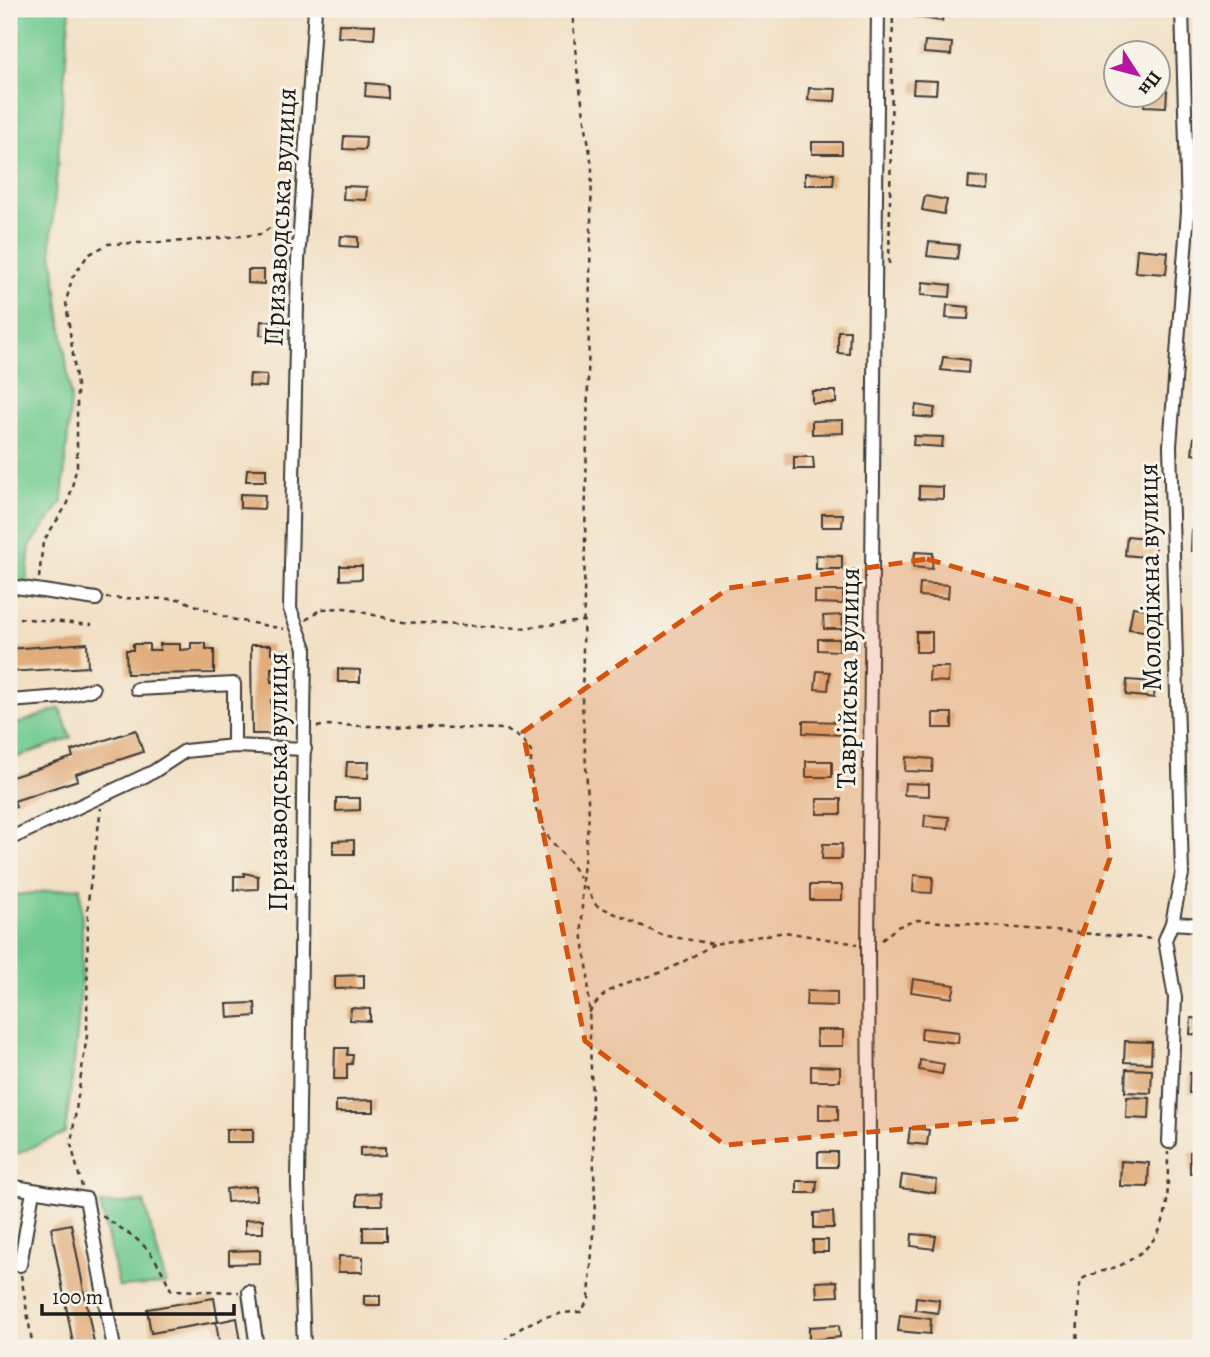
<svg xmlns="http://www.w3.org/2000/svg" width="1210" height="1357" viewBox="0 0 1210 1357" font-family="Alegreya,serif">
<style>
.green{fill:#71ca90;stroke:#467356;stroke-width:2}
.building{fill:#e1ad7c}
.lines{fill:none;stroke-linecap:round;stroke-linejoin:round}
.minor-casing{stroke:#3c3935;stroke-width:16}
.path{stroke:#3c3935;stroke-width:2.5;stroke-dasharray:5 5;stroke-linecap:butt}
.minor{stroke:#fff;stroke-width:12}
.marked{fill:#d4530e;fill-opacity:0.2;stroke:#d4530e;stroke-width:5;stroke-dasharray:14 9;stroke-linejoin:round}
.labels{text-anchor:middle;stroke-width:6;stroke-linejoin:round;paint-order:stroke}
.street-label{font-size:28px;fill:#1c1c1c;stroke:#f7f3e8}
</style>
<rect width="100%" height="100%" fill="#f7f3e8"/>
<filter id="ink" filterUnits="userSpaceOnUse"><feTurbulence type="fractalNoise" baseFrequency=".0143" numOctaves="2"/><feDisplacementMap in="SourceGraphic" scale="14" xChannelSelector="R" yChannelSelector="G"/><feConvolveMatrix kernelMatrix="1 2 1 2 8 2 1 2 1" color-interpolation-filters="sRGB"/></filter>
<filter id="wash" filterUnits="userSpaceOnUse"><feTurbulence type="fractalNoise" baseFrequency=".00686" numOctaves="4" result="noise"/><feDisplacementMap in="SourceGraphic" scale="28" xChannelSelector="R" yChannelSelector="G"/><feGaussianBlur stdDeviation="1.57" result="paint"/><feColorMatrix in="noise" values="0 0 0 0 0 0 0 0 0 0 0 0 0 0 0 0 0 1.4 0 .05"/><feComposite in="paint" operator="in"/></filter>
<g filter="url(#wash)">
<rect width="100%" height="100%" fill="#f2e0c4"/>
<g class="green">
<polygon points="9,9 70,9 51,244 71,399 62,502 30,546 26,585 9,582"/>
<polygon points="60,708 71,738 9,760 9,727"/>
<path d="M80,887C87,970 76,1051 65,1133L9,1157V896Z"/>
<polygon points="144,1202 166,1284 119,1287 100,1204"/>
</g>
<g id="blocks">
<g class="building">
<polygon points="916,9 944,9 942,21 915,17"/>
<polygon points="339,24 375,25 374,39 338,37"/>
<polygon points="925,41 952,43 951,55 924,53"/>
<polygon points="914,80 937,81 936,94 913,93"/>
<polygon points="366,83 387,85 387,98 365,96"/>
<polygon points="809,88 836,89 835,101 808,100"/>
<polygon points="1158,91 1167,91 1166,107 1144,106 1145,94 1158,94"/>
<polygon points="344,136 366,137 365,150 343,149"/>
<rect x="812" y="142" width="30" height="12"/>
<polygon points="805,173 834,174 833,185 805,185"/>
<polygon points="969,176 988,178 987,190 968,188"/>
<polygon points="344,186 367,187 366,200 343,199"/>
<polygon points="925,196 947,200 944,214 922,210"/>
<polygon points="341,236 358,237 358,247 340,246"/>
<polygon points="929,242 959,245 957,259 927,256"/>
<polygon points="1137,249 1168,252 1166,274 1135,272"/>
<polygon points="248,270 264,270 264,284 248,283"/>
<polygon points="923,282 951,285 950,297 921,295"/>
<polygon points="947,305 969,307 968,319 946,318"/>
<polygon points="261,321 280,322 279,336 260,335"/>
<polygon points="838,331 850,331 849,354 838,353"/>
<polygon points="943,357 969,360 968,373 941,370"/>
<polygon points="250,374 267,375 266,387 249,386"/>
<rect x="812" y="391" width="24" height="12"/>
<polygon points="916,405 935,408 933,418 914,416"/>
<polygon points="843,420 843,433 812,434 812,421"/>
<polygon points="914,436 943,437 942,447 913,445"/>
<polygon points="1194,437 1201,438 1201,455 1192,454"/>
<polygon points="794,457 813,457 814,469 794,469"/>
<polygon points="247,469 266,469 266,481 246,481"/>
<polygon points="919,486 943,487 943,499 919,498"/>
<polygon points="240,494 265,495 264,509 240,508"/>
<polygon points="822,514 843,514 842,527 822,527"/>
<polygon points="1192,530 1201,531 1201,551 1191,551"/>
<polygon points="1127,536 1156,539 1154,558 1125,555"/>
<polygon points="915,552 933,553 932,569 913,567"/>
<polygon points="816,555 842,556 842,569 816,569"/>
<polygon points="340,566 362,566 362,579 340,580"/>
<polygon points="920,583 949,585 948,598 919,596"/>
<polygon points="815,591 843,591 843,604 815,603"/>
<polygon points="1133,607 1154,610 1151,632 1129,629"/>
<polygon points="842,615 843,629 824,629 823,616"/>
<rect x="916" y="632" width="16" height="20"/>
<polygon points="818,639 839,639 839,651 818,650"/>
<polygon points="87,643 88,667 9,672 9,649"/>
<polygon points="191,643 206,643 206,649 214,649 214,673 127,674 126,650 133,650 133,644 149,644 149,650 160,650 160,644 180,644 180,650 191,649"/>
<polygon points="251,645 271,645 271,653 278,652 278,668 271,668 271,682 278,682 278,700 271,700 271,711 278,711 278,726 271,726 271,734 252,734"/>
<polygon points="930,667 949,667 948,682 929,681"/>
<polygon points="338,669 360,670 360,682 338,682"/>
<polygon points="817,671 830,672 828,690 815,689"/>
<polygon points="1127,680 1155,682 1154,698 1126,695"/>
<rect x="933" y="713" width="19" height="15"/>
<polygon points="803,721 843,722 842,735 803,733"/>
<polygon points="136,730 143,752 76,774 78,780 14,801 16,807 9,809 9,778 73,757 71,751"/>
<polygon points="906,757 933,759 932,772 905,771"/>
<rect x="806" y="761" width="26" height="16"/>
<polygon points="347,762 369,762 368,778 346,777"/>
<polygon points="905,783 929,784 929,796 904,795"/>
<polygon points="336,798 360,798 360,810 336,811"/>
<rect x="817" y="799" width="24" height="15"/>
<polygon points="925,815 949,817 948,829 924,827"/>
<polygon points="354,840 354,854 333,854 333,841"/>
<polygon points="823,844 842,844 841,859 822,859"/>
<polygon points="244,873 258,876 258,889 234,890 234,876 244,876"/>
<polygon points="914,875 933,877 932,893 913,892"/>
<rect x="810" y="885" width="32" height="15"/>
<polygon points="364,975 364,988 335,989 335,976"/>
<polygon points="913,979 955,985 952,998 911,992"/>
<polygon points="807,991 837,992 837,1006 806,1005"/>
<polygon points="255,1003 256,1016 228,1018 227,1004"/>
<polygon points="351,1008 370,1009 370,1021 350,1020"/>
<polygon points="1191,1018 1201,1019 1201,1035 1190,1034"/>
<polygon points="922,1028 959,1032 958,1043 921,1039"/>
<polygon points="816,1030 843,1030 843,1046 817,1046"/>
<polygon points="1125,1041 1152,1042 1151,1063 1124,1062"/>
<polygon points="335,1048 348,1048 347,1055 353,1055 352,1064 347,1064 347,1079 334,1079"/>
<polygon points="920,1060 944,1064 942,1074 919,1070"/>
<polygon points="811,1066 840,1067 840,1081 811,1081"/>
<polygon points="1126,1069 1152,1070 1151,1093 1125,1092"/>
<polygon points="1190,1073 1201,1073 1201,1093 1189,1093"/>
<polygon points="1127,1097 1150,1098 1149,1119 1126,1118"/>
<polygon points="374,1100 374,1112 336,1112 336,1101"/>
<polygon points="819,1104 838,1105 838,1120 819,1120"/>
<polygon points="910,1128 929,1130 927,1145 908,1143"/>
<rect x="226" y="1129" width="27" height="13"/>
<polygon points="386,1147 386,1155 360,1156 360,1148"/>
<polygon points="1201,1151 1201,1173 1190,1173 1190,1152"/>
<rect x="818" y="1152" width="19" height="15"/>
<polygon points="1121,1161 1149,1163 1148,1187 1120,1186"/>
<polygon points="902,1175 937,1180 935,1193 900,1188"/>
<polygon points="797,1181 817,1181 816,1193 797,1193"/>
<polygon points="256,1186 256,1200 227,1202 226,1189"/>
<polygon points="381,1193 382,1205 357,1205 357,1194"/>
<polygon points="833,1212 834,1228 814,1228 814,1213"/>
<polygon points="263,1219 263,1233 245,1233 245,1220"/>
<polygon points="71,1224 95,1348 74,1348 51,1228"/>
<rect x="363" y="1227" width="23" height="14"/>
<polygon points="912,1234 936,1236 934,1249 911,1246"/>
<rect x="813" y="1240" width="15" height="12"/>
<polygon points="260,1250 260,1263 229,1264 229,1251"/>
<polygon points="339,1256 363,1257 363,1272 338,1272"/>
<polygon points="837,1281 838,1296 817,1297 816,1282"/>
<rect x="364" y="1296" width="16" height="9"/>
<polygon points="916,1297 939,1300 938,1313 915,1310"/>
<polygon points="214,1298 218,1322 237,1318 242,1348 220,1348 216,1322 151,1333 147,1309"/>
<polygon points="900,1315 931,1319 930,1334 898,1331"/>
<polygon points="839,1325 840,1337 809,1340 809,1327"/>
</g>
</g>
</g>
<g filter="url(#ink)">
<use href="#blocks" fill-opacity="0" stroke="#3c3935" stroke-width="2"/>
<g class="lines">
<defs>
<g id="minor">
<polyline points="9,586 96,599"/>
<polyline points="137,689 234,684 234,746"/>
<polyline points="9,701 63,697 93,689"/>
<polyline points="9,839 153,772 185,751 234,746 305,749"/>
<polyline points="1172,923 1201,925"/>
<polyline points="1169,1142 1175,998 1165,940 1172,923 1182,874 1170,446 1188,211 1182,9"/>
<polyline points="9,1186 86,1199 114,1348"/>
<polyline points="9,1263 20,1265 33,1191"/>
<polyline points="249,1292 257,1348"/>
<polyline points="304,1348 298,1184 305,648 290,609 298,261 315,9"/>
<polyline points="870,1348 868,945 878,9"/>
</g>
</defs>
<use href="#minor" class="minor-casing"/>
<g class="path">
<polyline points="572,9 577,69 592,166 582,703 589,815 582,881 596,905 662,935 714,944 785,932 857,944"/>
<polyline points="889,264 893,9"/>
<polyline points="39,578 43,542 68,503 77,466 77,386 66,302 72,278 88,255 108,244 187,241 262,234 289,212"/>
<polyline points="106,598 179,599 231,619 284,629"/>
<polyline points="9,617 92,625"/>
<polyline points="306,620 321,609 345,608 403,622 521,628 583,621"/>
<path d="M317,727L326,725L505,729L523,740L531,752C531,774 532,803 541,824C548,842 570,859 580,878"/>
<polyline points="882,940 897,927 917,920 1155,939"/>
<path d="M589,1013C609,980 633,984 664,971C681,964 698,953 714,944"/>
<polyline points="82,1187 71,1144 87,1035 88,901 101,808"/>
<path d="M102,1216C142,1242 151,1245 171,1290L239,1292"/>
<polyline points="21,1275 33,1348"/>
<path d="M496,1348C521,1324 546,1312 581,1312L589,1299L595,1202L588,972L582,932V884"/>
<path d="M1077,1348L1079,1288L1082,1279C1095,1272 1110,1270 1123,1264C1174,1237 1167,1203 1168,1152"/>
</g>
<use href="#minor" class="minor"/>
</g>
</g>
<path class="marked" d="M927,559L1078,603L1110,858L1016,1119L725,1145L585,1041L523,732L729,588Z"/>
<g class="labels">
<g class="street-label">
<text transform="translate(279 217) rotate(-87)" y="10">Призаводська вулиця</text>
<text transform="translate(1149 577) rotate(-91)" y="10">Молодіжна вулиця</text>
<text transform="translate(847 678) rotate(-89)" y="10">Таврійська вулиця</text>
<text transform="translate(277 782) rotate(-90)" y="10">Призаводська вулиця</text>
</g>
</g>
<rect width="1210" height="1357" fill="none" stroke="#f7f3e8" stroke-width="35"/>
<g transform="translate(1137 74) rotate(126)"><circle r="33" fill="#f7f3e8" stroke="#9f9d96" stroke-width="2"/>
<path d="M0-5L12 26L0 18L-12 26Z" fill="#b5179e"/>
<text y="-10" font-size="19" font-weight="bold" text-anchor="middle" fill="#1c1c1c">Пн</text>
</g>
<path d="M42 1304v10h192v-10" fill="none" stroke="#1c1c1c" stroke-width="3.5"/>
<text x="52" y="1304" font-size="21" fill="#1c1c1c" stroke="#f7f3e8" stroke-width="5" paint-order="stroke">100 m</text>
</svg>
